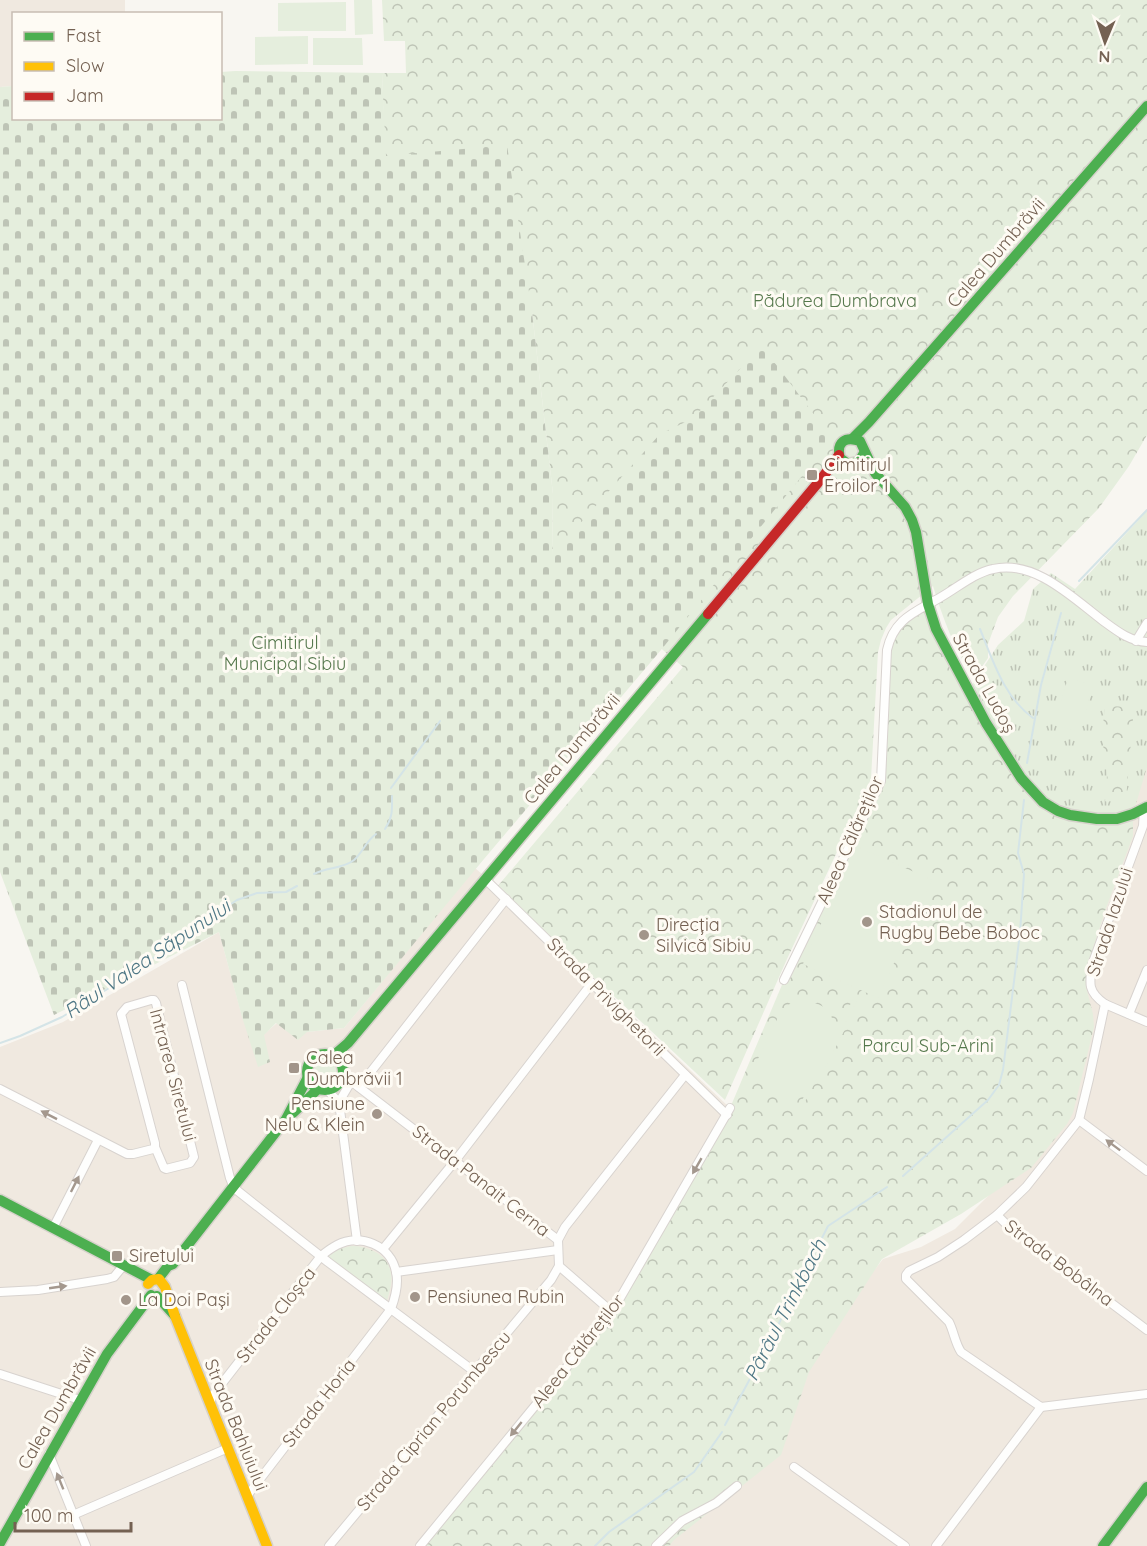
<svg xmlns="http://www.w3.org/2000/svg" width="1147" height="1546" viewBox="0 0 1147 1546" font-family="Quicksand,sans-serif">
<style>
.residential{fill:#f0e9e0}
.grass{fill:url(#grass-tufts)}
.forest{fill:url(#forest-crowns)}
.cemetery{fill:url(#cemetery-stones)}
.garden{fill:#e5eedd}
.lines{fill:none;stroke-linecap:round;stroke-linejoin:round}
.stream{stroke:#d4e4e7;stroke-width:2}
.street-casing{stroke:#d8d3cf;stroke-width:10}
.fast-casing{stroke:#d6d2cb;stroke-width:13}
.slow-casing{stroke:#d6d2cb;stroke-width:13}
.jam-casing{stroke:#d6d2cb;stroke-width:13}
.street{stroke:#fefefd;stroke-width:8}
.fast{stroke:#4caf50;stroke-width:10}
.slow{stroke:#ffc107;stroke-width:10}
.jam{stroke:#c62828;stroke-width:10}
.oneway{fill:#a4988e}
.poi-dot{fill:#a2958a;stroke:#fefbf4;stroke-width:2}
.labels{text-anchor:middle;stroke-width:6;stroke-linejoin:round;paint-order:stroke}
.street-label{font-size:18px;fill:#746152;stroke:#fefbf4}
.park-label{font-size:18px;fill:#55784c;stroke:#fefbf4}
.poi-label{font-size:18px;fill:#746152;stroke:#fefbf4;text-anchor:start}
.water-label{font-size:20px;font-style:italic;fill:#4e7785;stroke:#fefbf4}
</style>
<defs>
<pattern id="grass-tufts" width="24" height="20" patternUnits="userSpaceOnUse" patternTransform="scale(1.5)"><rect width="24" height="20" fill="#e5eedd"/><path d="M3 7l-1-3M5 7V3M7 7l1-3M15 17l-1-3M17 17v-4M19 17l1-3" fill="none" stroke="#bec4b6"/></pattern>
<pattern id="forest-crowns" width="20" height="18" patternUnits="userSpaceOnUse" patternTransform="scale(1.5)"><rect width="20" height="18" fill="#e5eedd"/><path d="M2 6a3 3 0 1 1 6 0M12 15a3 3 0 1 1 6 0" fill="none" stroke="#bec4b6"/></pattern>
<pattern id="cemetery-stones" width="16" height="16" patternUnits="userSpaceOnUse" patternTransform="scale(1.5)"><rect width="16" height="16" fill="#e5eedd"/><path d="M2 7V4a2 2 0 0 1 4 0v3zM10 15v-3a2 2 0 0 1 4 0v3z" fill="#bec4b6"/></pattern>
</defs>
<rect width="100%" height="100%" fill="#f8f6f1"/>
<g class="residential">
<polygon points="0,0 125,0 125,13 14,14 13,86 0,87"/>
<polygon points="1147,750 1147,1546 649,1546 827,1330 883,1259 921,1247 955,1229 1008,1176"/>
<polygon points="475,868 497,887 730,1108 612,1316 428,1546 0,1546 0,1047 63,1022 219,932 242,1016 263,1035 277,1023 307,1032 344,1028"/>
</g>
<g class="grass">
<polygon points="1147,511 1147,767 1133,814 1097,819 1043,802 968,691 998,645 1024,621 1033,589 1051,573 1075,589"/>
<circle cx="325" cy="1072" r="11"/>
</g>
<g class="forest">
<path d="M382,0H1147V435L1129,466L1099,508L1013,596L998,617L988,644V658L974,678C954,650 943,618 933,586L891,620L886,628L881,640L878,652L871,779L787,959L725,1100L497,887L683,667L552,556L553,494L532,312L385,156L382,73H406L405,41H384Z"/>
<polygon points="923,609 1024,782 1064,813 1133,814 1133,836 1105,911 1088,964 1086,987 1093,1014 1094,1027 1073,1113 1067,1124 1031,1168 961,1214 882,1259 809,1372 781,1455 674,1540 669,1546 420,1546 612,1312 730,1108 784,980 878,787 891,636"/>
<polygon points="1105,706 1134,707 1126,799 1105,802 1107,775 1102,736"/>
<path d="M351,1246C368,1246 388,1254 391,1273C393,1282 389,1293 387,1301L326,1257L339,1249Z"/>
</g>
<polygon class="cemetery" points="235,71 382,73 386,156 507,145 532,312 553,494 552,555 660,434 692,419 762,346 828,433 823,450 661,650 484,859 344,1028 307,1032 298,1040 276,1023 264,1035 270,1062 258,1067 242,1017 219,932 54,1015 0,872 0,87 13,86 14,118 220,118 221,72"/>
<g class="garden">
<polygon points="354,0 372,0 373,34 355,35"/>
<polygon points="346,2 346,31 278,31 278,3"/>
<polygon points="308,36 308,64 255,65 255,37"/>
<polygon points="313,38 362,38 363,65 313,65"/>
<polygon points="1068,678 1093,685 1080,732 1054,725"/>
<polygon points="856,846 932,880 878,998 803,964"/>
<path d="M854,997L858,999L842,1029L844,1031L824,1070L822,1069L801,1109L798,1107L805,1095C779,1107 754,1091 757,1061L781,1011L791,1003L802,1001H810L822,1006L831,1015L836,1032Z"/>
</g>
<g class="lines">
<g class="stream">
<polyline points="1079,581 1147,510"/>
<path d="M980,629C993,661 1004,697 1033,718"/>
<polyline points="1027,763 1041,685 1061,613"/>
<polyline points="391,788 440,721"/>
<path d="M385,829C393,817 392,810 392,796"/>
<path d="M314,874C327,867 343,869 354,860C363,852 366,841 376,834"/>
<polyline points="0,1043 20,1036 62,1017 114,985 194,930 210,914 225,908 237,900 257,893 286,892 297,886"/>
<polyline points="903,1176 988,1100 999,1085 1003,1070 1020,933 1024,874 1018,853 1024,800"/>
<polyline points="725,1425 765,1351 828,1226 887,1187"/>
<polyline points="595,1546 609,1532 694,1472 722,1432"/>
</g>
<defs>
<g id="street">
<polyline points="1136,641 1147,623"/>
<path d="M1144,808L1143,826L1092,965C1089,984 1088,992 1105,1004L1147,1022"/>
<polyline points="485,879 727,1115"/>
<path d="M784,980L881,781L887,650C894,618 916,612 941,597C957,588 974,573 993,569C1034,559 1073,598 1102,620C1117,631 1129,641 1147,642"/>
<polyline points="182,985 230,1178 234,1188 328,1262 475,1372"/>
<path d="M1105,1004L1089,1079L1079,1120L1026,1187L997,1215L964,1240L938,1257L909,1271L906,1275V1279L949,1322C954,1332 955,1343 961,1352L1041,1407L1147,1394"/>
<polyline points="1129,1014 1147,970"/>
<polyline points="343,1072 356,1085 558,1240 559,1266 612,1312"/>
<polyline points="349,1085 339,1102 357,1241"/>
<polyline points="359,1087 506,899"/>
<polyline points="0,1089 127,1154 133,1154 153,1149 155,1147 155,1143 121,1014 127,1007 151,1000 154,1000 156,1003 194,1157 190,1163 166,1169 164,1168 155,1147"/>
<polyline points="326,1089 339,1102"/>
<polyline points="1079,1120 1147,1171"/>
<polyline points="997,1215 1005,1223 1147,1330"/>
<polyline points="53,1228 98,1140"/>
<polyline points="558,1240 565,1227 685,1075"/>
<polyline points="383,1249 455,1161 592,983"/>
<polyline points="396,1272 558,1250"/>
<polyline points="0,1292 38,1290 107,1279 114,1277 123,1266"/>
<polyline points="0,1374 80,1400"/>
<path d="M210,1403L213,1395L321,1256C326,1252 331,1248 337,1245C360,1233 391,1245 396,1272C399,1284 395,1298 391,1309L247,1496"/>
<polyline points="49,1454 86,1546"/>
<polyline points="794,1467 905,1546"/>
<polyline points="73,1515 228,1448"/>
<polyline points="329,1546 551,1280 559,1266"/>
<polyline points="420,1546 612,1312 730,1108"/>
<polyline points="656,1546 682,1521 716,1503 737,1486"/>
<polyline points="936,1546 1041,1407"/>
</g>
<g id="fast">
<polyline points="853,438 869,422 1147,106"/>
<path d="M864,453L859,462L848,464L840,458C836,442 845,436 860,441L875,473L905,507L912,520L916,532L928,604L936,629L986,723L1021,778L1043,802L1058,811L1070,815L1097,819H1117L1133,814L1147,807"/>
<circle cx="325" cy="1072" r="18"/>
<polyline points="333,1056 348,1043 708,614"/>
<polyline points="293,1113 319,1088"/>
<polyline points="0,1200 152,1280"/>
<polyline points="158,1279 168,1266 173,1264 286,1119 308,1077"/>
<polyline points="157,1296 175,1316"/>
<polyline points="0,1543 107,1354 151,1295"/>
<polyline points="1103,1546 1147,1487"/>
</g>
<polyline id="slow" points="148,1284 152,1280 159,1279 165,1287 175,1316 267,1546"/>
<polyline id="jam" points="708,614 822,478 839,455"/>
</defs>
<use href="#street" class="street-casing"/>
<use href="#fast" class="fast-casing"/>
<use href="#slow" class="slow-casing"/>
<use href="#jam" class="jam-casing"/>
<use href="#street" class="street"/>
<use href="#fast" class="fast"/>
<use href="#slow" class="slow"/>
<use href="#jam" class="jam"/>
</g>
<defs><path id="oneway-solid" d="M-6-.8H1V-3.2L6.5 0L1 3.2V.8H-6Z" transform="scale(1.5)"/></defs>
<g class="oneway">
<use href="#oneway-solid" transform="translate(49 1115) rotate(-153)"/>
<use href="#oneway-solid" transform="translate(1113 1145) rotate(-143)"/>
<use href="#oneway-solid" transform="translate(697 1166) rotate(120)"/>
<use href="#oneway-solid" transform="translate(75 1184) rotate(-63)"/>
<use href="#oneway-solid" transform="translate(58 1287) rotate(-8)"/>
<use href="#oneway-solid" transform="translate(516 1429) rotate(129)"/>
<use href="#oneway-solid" transform="translate(60 1481) rotate(-112)"/>
</g>
<g class="poi-dot">
<rect x="806" y="469" width="12" height="12" rx="3"/>
<circle cx="867" cy="922" r="6"/>
<circle cx="644" cy="935" r="6"/>
<rect x="288" y="1062" width="12" height="12" rx="3"/>
<circle cx="377" cy="1114" r="6"/>
<rect x="111" y="1250" width="12" height="12" rx="3"/>
<circle cx="415" cy="1297" r="6"/>
<circle cx="126" cy="1300" r="6"/>
</g>
<g class="labels">
<g class="street-label">
<text transform="translate(996 253) rotate(-49)" y="6">Calea Dumbrăvii</text>
<text transform="translate(984 683) rotate(61)" y="6">Strada Ludoș</text>
<text transform="translate(572 749) rotate(-50)" y="6">Calea Dumbrăvii</text>
<text transform="translate(850 840) rotate(-66)" y="6">Aleea Călăreților</text>
<text transform="translate(1110 922) rotate(-72)" y="6">Strada Iazului</text>
<text transform="translate(606 997) rotate(45)" y="6">Strada Privighetorii</text>
<text transform="translate(173 1075) rotate(75)" y="6">Intrarea Siretului</text>
<text transform="translate(481 1181) rotate(38)" y="6">Strada Panait Cerna</text>
<text transform="translate(1059 1263) rotate(37)" y="6">Strada Bobâlna</text>
<text transform="translate(276 1315) rotate(-52)" y="6">Strada Cloșca</text>
<text transform="translate(578 1351) rotate(-52)" y="6">Aleea Călăreților</text>
<text transform="translate(319 1403) rotate(-52)" y="6">Strada Horia</text>
<text transform="translate(57 1408) rotate(-60)" y="6">Calea Dumbrăvii</text>
<text transform="translate(434 1421) rotate(-50)" y="6">Strada Ciprian Porumbescu</text>
<text transform="translate(236 1425) rotate(68)" y="6">Strada Bahluiului</text>
</g>
<g class="park-label">
<text x="835" y="307">Pădurea Dumbrava</text>
<text x="285" y="649">Cimitirul<tspan x="285" dy="21">Municipal Sibiu</tspan></text>
<text x="928" y="1052">Parcul Sub-Arini</text>
</g>
<g class="poi-label">
<text x="824" y="471">Cimitirul<tspan x="824" dy="21">Eroilor 1</tspan></text>
<text x="879" y="918">Stadionul de<tspan x="879" dy="21">Rugby Bebe Boboc</tspan></text>
<text x="656" y="931">Direcția<tspan x="656" dy="21">Silvică Sibiu</tspan></text>
<text x="306" y="1064">Calea<tspan x="306" dy="21">Dumbrăvii 1</tspan></text>
<text x="365" y="1110" text-anchor="end">Pensiune<tspan x="365" dy="21">Nelu &amp; Klein</tspan></text>
<text x="129" y="1262">Siretului</text>
<text x="427" y="1303">Pensiunea Rubin</text>
<text x="138" y="1306">La Doi Pași</text>
</g>
<g class="water-label">
<text transform="translate(147 959) rotate(-34)" y="7">Râul Valea Săpunului</text>
<text transform="translate(785 1310) rotate(-63)" y="7">Pârâul Trinkbach</text>
</g>
</g>
<rect x="12" y="12" width="210" height="108" fill="#fefbf4" stroke="#c7bdb3" stroke-width="1.5"/>
<rect x="24" y="32" width="30" height="9" fill="#4caf50" stroke="#c7bdb3" stroke-width="1.5"/>
<text x="66" y="42" font-size="18" fill="#746152">Fast</text>
<rect x="24" y="62" width="30" height="9" fill="#ffc107" stroke="#c7bdb3" stroke-width="1.5"/>
<text x="66" y="72" font-size="18" fill="#746152">Slow</text>
<rect x="24" y="92" width="30" height="9" fill="#c62828" stroke="#c7bdb3" stroke-width="1.5"/>
<text x="66" y="102" font-size="18" fill="#746152">Jam</text>
<g transform="translate(1105 42) rotate(182)" stroke="#fefbf4" stroke-width="4.5" paint-order="stroke">
<path d="M0-4.5L10 22L0 15L-10 22Z" fill="#746152"/>
<text y="-9" font-size="16" font-weight="bold" text-anchor="middle" fill="#746152">N</text>
</g>
<path d="M15 1522v9h116v-9" fill="none" stroke="#746152" stroke-width="3"/>
<text x="24" y="1522" font-size="18" fill="#746152" stroke="#fefbf4" stroke-width="4.5" paint-order="stroke">100 m</text>
</svg>
